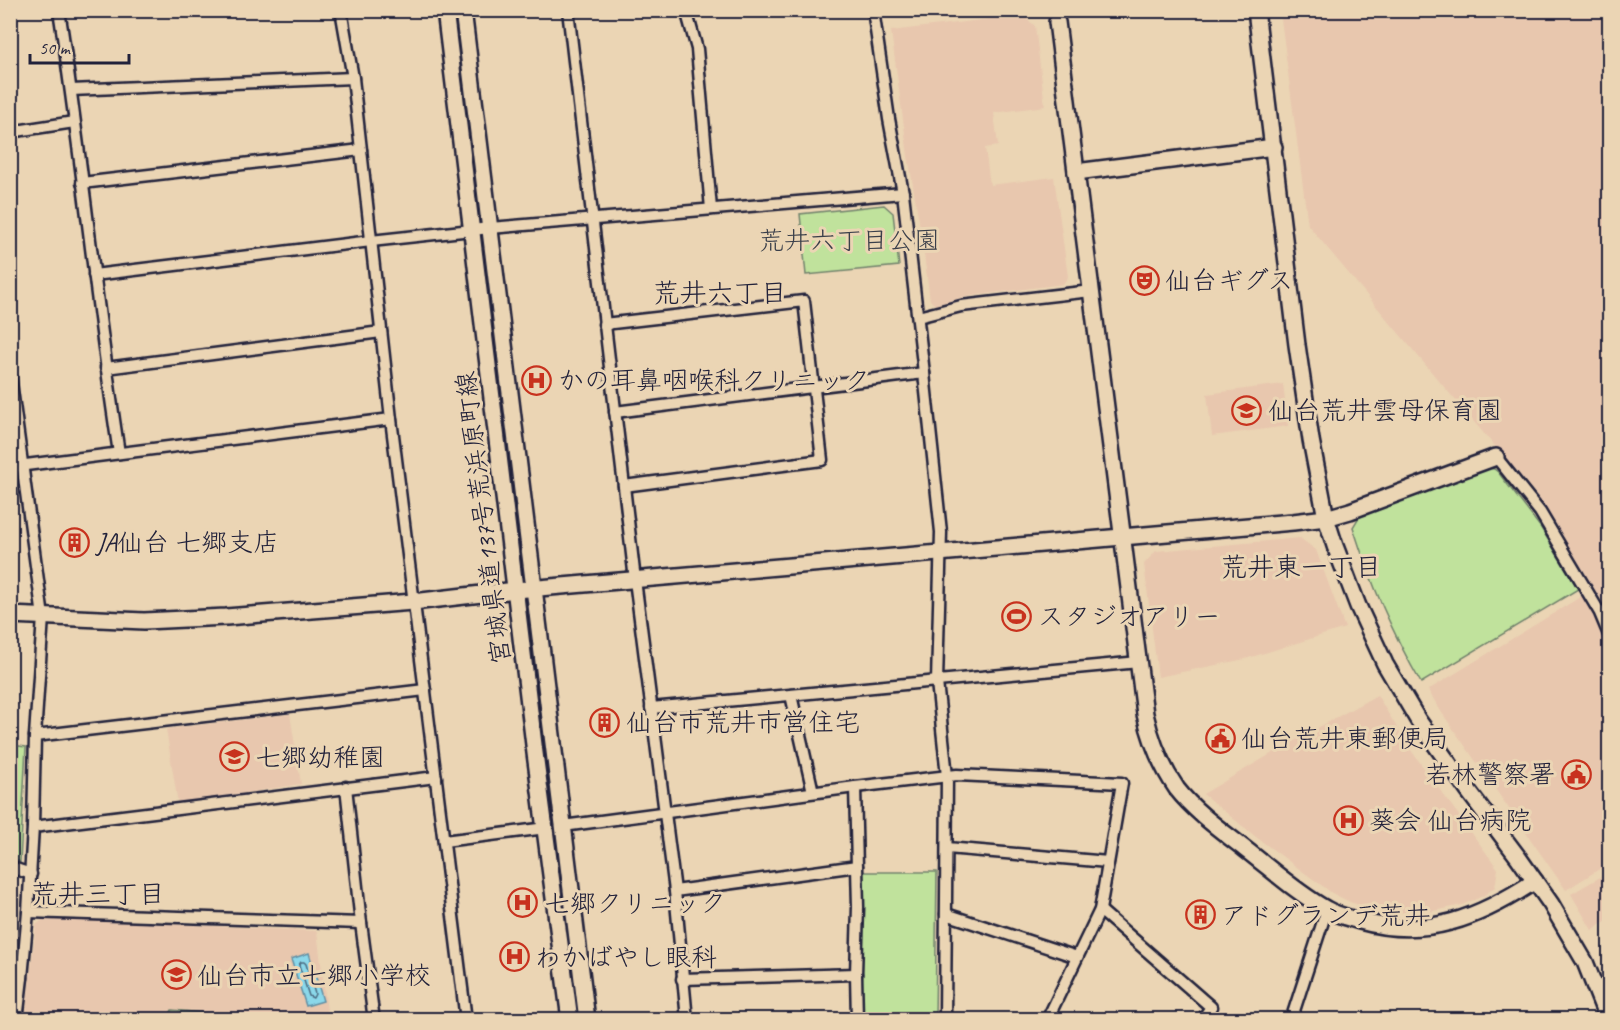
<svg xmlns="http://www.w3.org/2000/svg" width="1620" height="1030" viewBox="0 0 1620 1030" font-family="Caveat,'Klee One',sans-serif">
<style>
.built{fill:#e8c7ae}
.green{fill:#c0e29c;stroke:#71826c;stroke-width:1.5}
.water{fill:#8bd8ea;stroke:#618fa4;stroke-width:1.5}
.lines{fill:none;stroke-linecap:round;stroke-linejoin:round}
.shore{stroke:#4c6b81;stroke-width:1.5}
.street-casing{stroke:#22223b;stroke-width:15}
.secondary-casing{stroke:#22223b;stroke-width:20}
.street{stroke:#ebd5b4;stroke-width:10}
.secondary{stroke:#ebd5b4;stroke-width:15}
.labels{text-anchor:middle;stroke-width:6;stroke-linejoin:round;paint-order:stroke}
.park-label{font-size:26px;fill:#3a3f4a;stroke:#ebd5b4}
.poi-label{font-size:26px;fill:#22223b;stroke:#ebd5b4;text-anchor:start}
.street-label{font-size:26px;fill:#22223b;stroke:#ebd5b4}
.neighbourhood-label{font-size:27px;fill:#22223b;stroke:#ebd5b4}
</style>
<rect width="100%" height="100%" fill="#ebd5b4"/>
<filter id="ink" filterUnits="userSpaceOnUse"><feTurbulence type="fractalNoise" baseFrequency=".0167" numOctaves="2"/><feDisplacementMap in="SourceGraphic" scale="12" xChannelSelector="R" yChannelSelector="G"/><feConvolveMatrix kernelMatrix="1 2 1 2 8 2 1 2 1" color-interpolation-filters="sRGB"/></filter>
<g filter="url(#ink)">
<g class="built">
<polygon points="1280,11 1609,11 1609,612 1535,493 1439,381 1308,225"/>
<polygon points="1022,15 1035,26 1045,106 994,113 998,146 985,148 990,185 1054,177 1068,277 1063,284 964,297 935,305 930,300 922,239 908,156 891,31"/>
<polygon points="1283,384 1288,426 1212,436 1207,394"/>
<polygon points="1300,538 1316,550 1345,628 1245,659 1158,677 1144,564 1156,551"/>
<polygon points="1582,596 1596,619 1609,656 1609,863 1566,890 1442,713 1428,690"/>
<polygon points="1377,695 1410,749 1498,869 1495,887 1483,896 1462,905 1439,910 1415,914 1373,910 1350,902 1332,893 1256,837 1203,794 1276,751"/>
<polygon points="290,714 301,784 178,804 166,729"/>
<polygon points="1609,872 1609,919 1592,930 1571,894"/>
<polygon points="45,918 317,931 328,1019 25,1020 36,925"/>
</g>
<g class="green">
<polygon points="884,205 893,213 899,266 806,275 800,214"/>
<path d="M1485,467L1494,469L1498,472L1541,528L1578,589L1421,683C1391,631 1371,584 1353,527L1359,517L1398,499Z"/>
<polygon points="11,745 26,747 20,862 11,858"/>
<polygon points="857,872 937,872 935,1019 861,1019"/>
<polygon points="172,1010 269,1019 167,1019"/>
</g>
<polygon class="water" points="309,953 323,1001 306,1006 291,959"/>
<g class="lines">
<polygon class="shore" points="301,962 304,962 306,964 315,994 313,998 309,996 299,965"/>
<defs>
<g id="street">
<path d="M59,10C82,158 96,306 119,453"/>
<polyline points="341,10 353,78 391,419 466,1020"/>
<polyline points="568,10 635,580 675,891 687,1020"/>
<polyline points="686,10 697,49 711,209"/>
<polyline points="873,10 889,119 903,193 924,373 941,532 937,682 947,776 945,1020"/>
<polyline points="71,90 353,78"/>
<polyline points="10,132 74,122"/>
<polyline points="82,183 361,150"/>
<polyline points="94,275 371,241 490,228 903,193"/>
<polyline points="918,317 961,306 1091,291"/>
<polyline points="604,324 804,301 822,460 624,486"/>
<polyline points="106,368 381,332"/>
<polyline points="10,375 43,617 35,736 33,827 28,912 22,978 17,1020"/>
<polyline points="615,412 924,373"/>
<polyline points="1496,457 1540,512 1600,613 1610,637"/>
<polyline points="10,467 391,419"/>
<polyline points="791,695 813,792"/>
<polyline points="651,708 1139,662"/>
<polyline points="35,736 425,690"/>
<polyline points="346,787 361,923 374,1020"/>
<polyline points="855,787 858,907 856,974 857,1020"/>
<polyline points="563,826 855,787 957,775 1122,783 1100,910 1047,1020"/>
<polyline points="33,827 436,777"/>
<polyline points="444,841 546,828"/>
<polyline points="947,848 1108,862"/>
<polyline points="10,867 31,874"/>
<polyline points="675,891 857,866"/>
<polyline points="1100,910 1211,1007 1202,1020"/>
<polyline points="28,912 361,923"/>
<polyline points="946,914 1077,957"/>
<polyline points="10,975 22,978"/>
<polyline points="682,979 856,974"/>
<polyline points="1291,1020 1327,909"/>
</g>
<g id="secondary">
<polyline points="445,10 535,753 570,1020"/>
<polyline points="463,10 587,1020"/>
<polyline points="1256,10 1297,345 1311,440 1326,518 1335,546 1358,606 1385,664 1418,720 1469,792 1518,857 1551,904 1585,962 1608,1020"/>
<path d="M1057,22L1145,714C1151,741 1161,766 1177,789C1195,812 1222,831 1245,849C1271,869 1297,893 1326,909C1336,915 1349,918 1360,921C1427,940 1480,917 1535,881"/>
<polyline points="1076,172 1274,147"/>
<polyline points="10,615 144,621 226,617 413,602 516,590 1293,522 1326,518 1350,511 1496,457"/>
</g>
</defs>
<use href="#street" class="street-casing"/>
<use href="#secondary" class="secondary-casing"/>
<use href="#street" class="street"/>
<use href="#secondary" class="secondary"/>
</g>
</g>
<defs>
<symbol id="theatre-ring" viewBox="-11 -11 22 22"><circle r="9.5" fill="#ebd5b4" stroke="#c8321e" stroke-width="1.5"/><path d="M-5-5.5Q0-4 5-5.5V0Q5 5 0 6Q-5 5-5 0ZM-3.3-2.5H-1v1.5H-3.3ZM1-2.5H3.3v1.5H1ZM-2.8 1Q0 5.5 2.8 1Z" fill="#c8321e"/></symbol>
<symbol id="hospital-ring" viewBox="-11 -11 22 22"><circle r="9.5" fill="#ebd5b4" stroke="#c8321e" stroke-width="1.5"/><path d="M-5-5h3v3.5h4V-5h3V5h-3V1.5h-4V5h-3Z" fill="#c8321e"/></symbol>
<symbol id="school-ring" viewBox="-11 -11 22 22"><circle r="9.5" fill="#ebd5b4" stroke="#c8321e" stroke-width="1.5"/><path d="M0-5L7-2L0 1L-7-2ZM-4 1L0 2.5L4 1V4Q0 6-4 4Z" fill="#c8321e"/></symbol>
<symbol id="building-ring" viewBox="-11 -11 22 22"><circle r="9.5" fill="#ebd5b4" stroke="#c8321e" stroke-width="1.5"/><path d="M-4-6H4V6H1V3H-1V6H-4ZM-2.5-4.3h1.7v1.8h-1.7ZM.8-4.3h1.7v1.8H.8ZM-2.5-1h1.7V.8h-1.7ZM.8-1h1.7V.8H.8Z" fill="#c8321e"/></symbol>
<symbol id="stadium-ring" viewBox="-11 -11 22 22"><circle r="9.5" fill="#ebd5b4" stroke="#c8321e" stroke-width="1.5"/><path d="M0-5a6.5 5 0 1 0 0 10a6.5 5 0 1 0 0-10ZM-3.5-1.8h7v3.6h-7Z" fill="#c8321e"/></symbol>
<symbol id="civic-ring" viewBox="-11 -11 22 22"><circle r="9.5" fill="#ebd5b4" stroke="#c8321e" stroke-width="1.5"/><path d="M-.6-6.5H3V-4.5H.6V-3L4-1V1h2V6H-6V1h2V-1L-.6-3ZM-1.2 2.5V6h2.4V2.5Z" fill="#c8321e"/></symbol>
</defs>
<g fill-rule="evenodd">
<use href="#theatre-ring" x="1128" y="264" width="33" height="33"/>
<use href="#hospital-ring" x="520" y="364" width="33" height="33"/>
<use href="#school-ring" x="1230" y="394" width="33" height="33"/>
<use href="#building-ring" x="58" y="526" width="33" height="33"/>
<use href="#stadium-ring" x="1000" y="600" width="33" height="33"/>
<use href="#building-ring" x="588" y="706" width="33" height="33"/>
<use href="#civic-ring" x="1204" y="722" width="33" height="33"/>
<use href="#school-ring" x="218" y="740" width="33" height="33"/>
<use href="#civic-ring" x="1560" y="758" width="33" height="33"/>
<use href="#hospital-ring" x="1332" y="804" width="33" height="33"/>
<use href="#hospital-ring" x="506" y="886" width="33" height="33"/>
<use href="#building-ring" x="1184" y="898" width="33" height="33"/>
<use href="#hospital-ring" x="498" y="940" width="33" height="33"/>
<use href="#school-ring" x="160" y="958" width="33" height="33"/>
</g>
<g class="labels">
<g class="park-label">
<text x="849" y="249">荒井六丁目公園</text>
</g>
<g class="poi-label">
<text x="1165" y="289">仙台ギグス</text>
<text x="558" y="389">かの耳鼻咽喉科クリニック</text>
<text x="1268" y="419">仙台荒井雲母保育園</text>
<text x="96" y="551">JA仙台 七郷支店</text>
<text x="1038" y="625">スタジオアリー</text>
<text x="626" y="731">仙台市荒井市営住宅</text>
<text x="1241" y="747">仙台荒井東郵便局</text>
<text x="255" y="766">七郷幼稚園</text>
<text x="1555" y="783" text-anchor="end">若林警察署</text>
<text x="1369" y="829">葵会 仙台病院</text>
<text x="544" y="912">七郷クリニック</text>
<text x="1221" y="924">アドグランデ荒井</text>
<text x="535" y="966">わかばやし眼科</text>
<text x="197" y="984">仙台市立七郷小学校</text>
</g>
<g class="street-label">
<text transform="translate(483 518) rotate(-97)" y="9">宮城県道137号荒浜原町線</text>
</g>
<g class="neighbourhood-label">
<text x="720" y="302">荒井六丁目</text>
<text x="1301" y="576">荒井東一丁目</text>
<text x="98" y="903">荒井三丁目</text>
</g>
</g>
<rect width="1620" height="1030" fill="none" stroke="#ebd5b4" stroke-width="36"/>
<rect x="18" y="18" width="1584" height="994" fill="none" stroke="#22223b" stroke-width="2" filter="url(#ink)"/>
<path d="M30 54v9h99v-9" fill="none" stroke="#22223b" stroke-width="3"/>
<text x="39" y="54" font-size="18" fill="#22223b" stroke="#ebd5b4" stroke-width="4.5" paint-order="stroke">50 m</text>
</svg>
